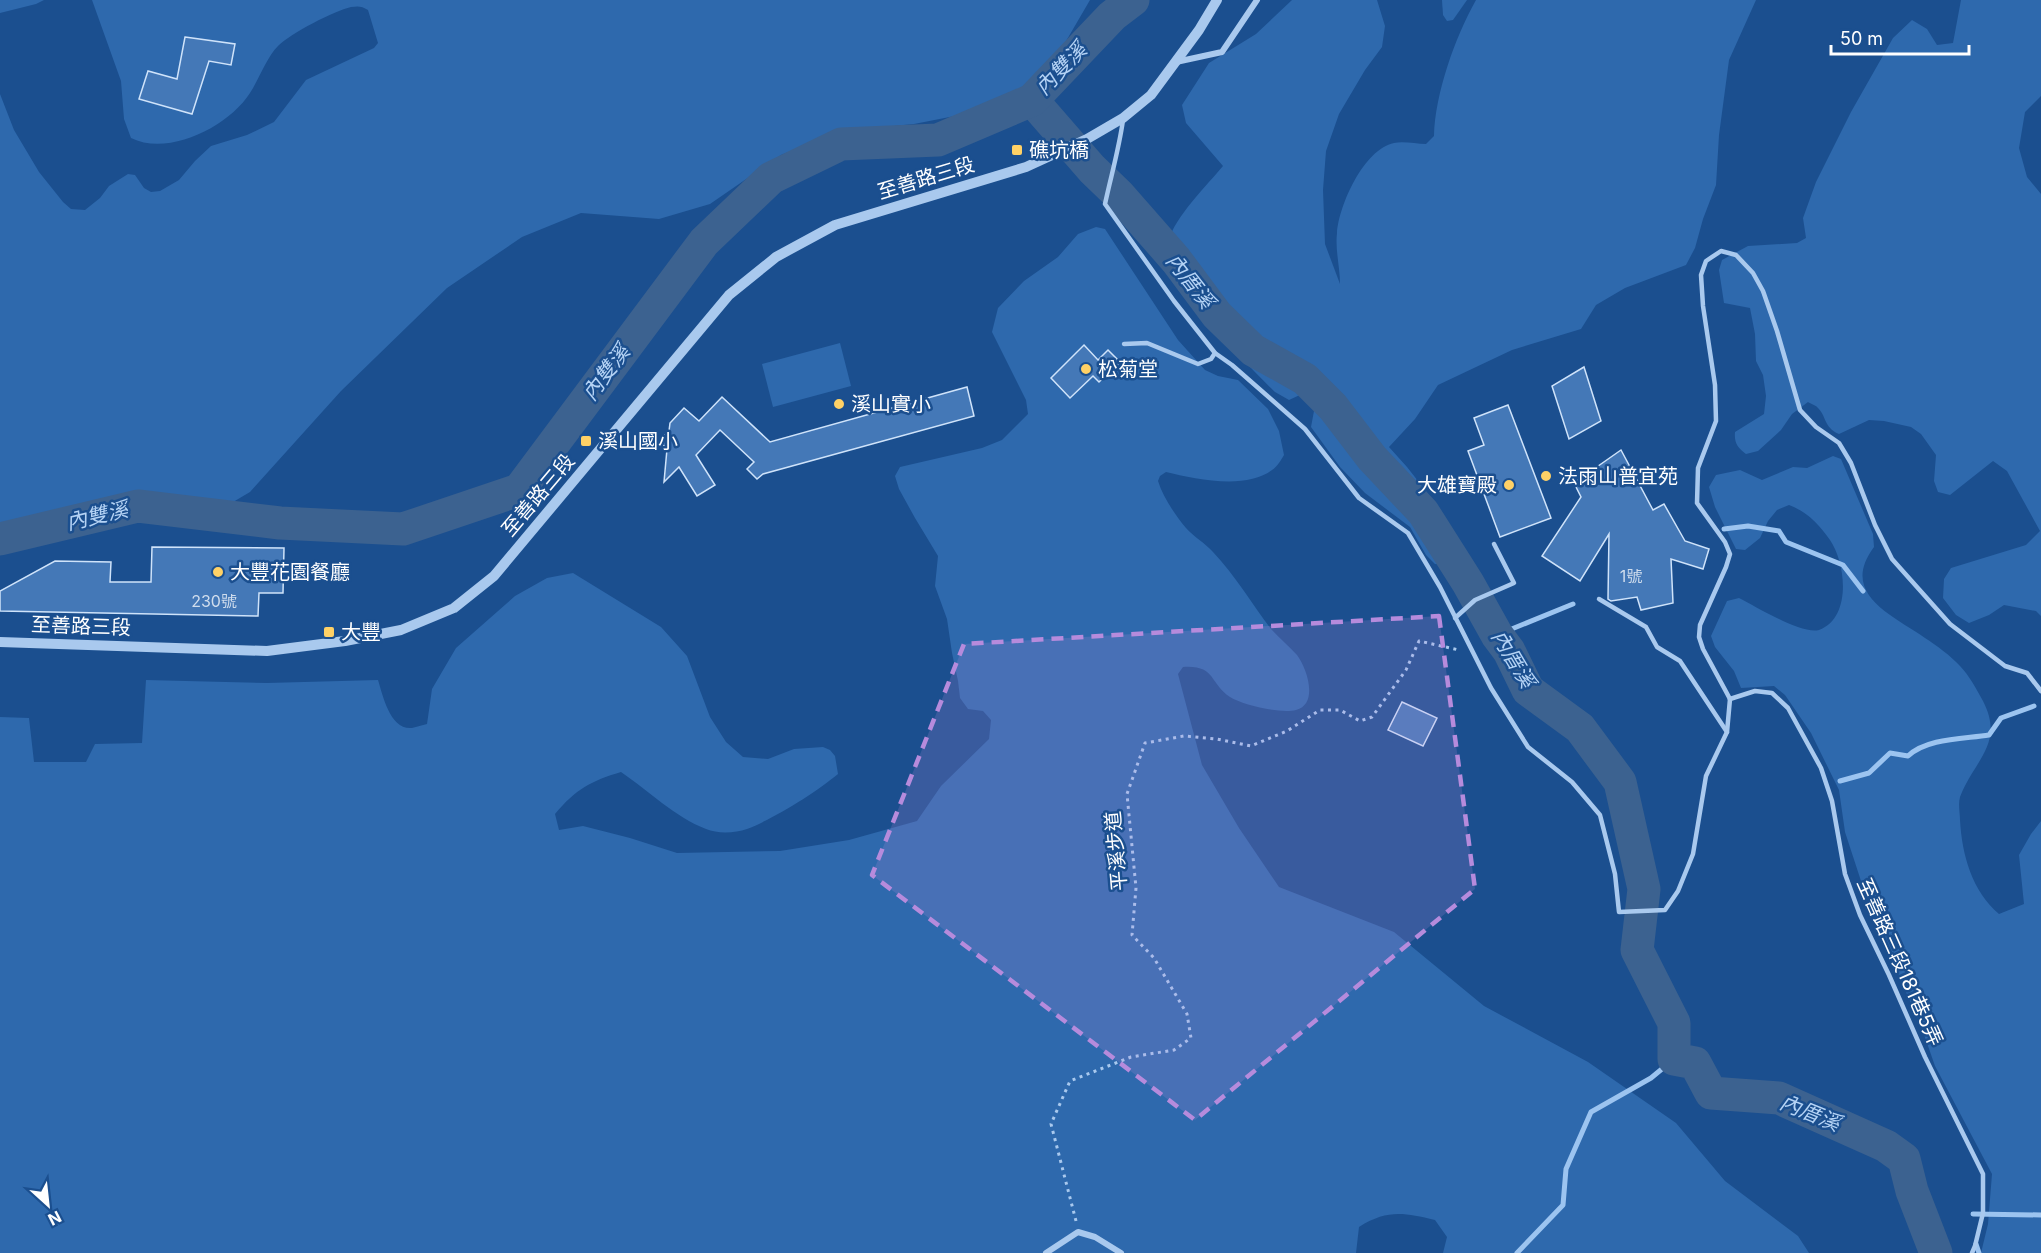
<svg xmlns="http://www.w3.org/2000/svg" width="2041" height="1253" viewBox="0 0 2041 1253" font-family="Inter,'Noto Sans TC',sans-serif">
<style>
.green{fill:#2e69ad}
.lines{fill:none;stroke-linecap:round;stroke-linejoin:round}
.stream{stroke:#9cc4f0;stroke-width:5}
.river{stroke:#3c6290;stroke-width:33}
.building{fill:#4478b7;stroke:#cfe3fa;stroke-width:1.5}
.path{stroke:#a9c9ee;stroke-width:3;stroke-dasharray:3 4.5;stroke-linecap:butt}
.service{stroke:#a9c9ee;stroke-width:4.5}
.minor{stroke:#a9c9ee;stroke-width:6}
.tertiary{stroke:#a9c9ee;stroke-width:10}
.marked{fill:#b68bdc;fill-opacity:0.2;stroke:#b68bdc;stroke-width:4.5;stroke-dasharray:12 8;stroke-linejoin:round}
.poi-dot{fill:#ffd166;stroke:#1b4f8f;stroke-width:2}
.labels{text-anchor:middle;stroke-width:5;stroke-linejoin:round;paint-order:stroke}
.number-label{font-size:16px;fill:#d0dded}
.poi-label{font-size:20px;fill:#fff;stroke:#1b4f8f;text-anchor:start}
.street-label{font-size:20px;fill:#fff;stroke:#1b4f8f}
.water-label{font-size:21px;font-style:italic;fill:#b5d3f5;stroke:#1b4f8f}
</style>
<rect width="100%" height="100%" fill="#1b4f8f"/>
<g class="green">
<polygon points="0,0 44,0 36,4 0,13"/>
<path d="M92,0H1090L1062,48L1030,85L970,113L914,124L843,131L781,155L710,204L659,219L581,213L522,237L447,288L341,391L250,492L228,505L166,494L79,506L0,528V94L14,130L39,172L63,202L71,209L85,210L100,198L109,186L128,174L135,175L144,188L151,192L160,191L179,180L195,161L211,146L247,135L274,122L306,80L374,48L378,43L368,10C362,6 358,6 351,7C334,11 291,33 278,46C267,57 259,79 250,93C229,126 169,157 131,138L124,119L121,81Z"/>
<path d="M1292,0H1377L1385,26L1382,47L1365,70L1339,114L1326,151L1323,190L1325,244L1340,284C1340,267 1335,250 1337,233C1339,205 1364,149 1394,143C1404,141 1416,144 1426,144L1434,136C1435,94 1455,37 1476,0H1756L1729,60L1719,135L1716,185L1703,219L1695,248L1686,265L1625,288L1596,305L1581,329L1512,350L1438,385L1415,419L1389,447L1407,467L1429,495L1460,561L1450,565L1435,564L1426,555L1410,527L1365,493L1340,467L1311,427L1314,411L1329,392L1328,382L1323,376L1302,394L1289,400L1275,392C1246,362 1161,283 1169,240C1174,218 1208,184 1223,166L1186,123L1182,105L1209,63L1256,34Z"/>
<polygon points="1442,0 1467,0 1453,20 1447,21 1443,15"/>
<path d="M1961,0H2041V96L2025,112L2019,148L2027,177L2041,194V616L2036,611L2004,605L1989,615L1969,623L1956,615L1943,598L1944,579L1951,568L2026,545L2040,531L2007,471L1993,461L1950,495L1938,492L1934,481L1936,455L1921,434L1911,427L1884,421L1869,420L1839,434C1823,427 1827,416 1817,407C1817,406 1809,403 1808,402L1792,414L1781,430L1758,451L1746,454C1738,448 1734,443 1735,432L1764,414L1766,396L1763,375L1756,361L1755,334L1750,308L1724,303L1719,270L1722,260L1748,246L1797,243L1806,238L1803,218L1816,182L1851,112L1893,38L1912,20L1927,29L1937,45L1953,43Z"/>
<path d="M1096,227L1105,229L1178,340L1205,370L1218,376L1238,380L1268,409L1279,431L1284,455C1281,460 1277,467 1272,470C1246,490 1195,479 1166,472L1160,476L1158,481C1163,497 1175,515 1186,528C1194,537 1205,543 1213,552C1235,575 1252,604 1271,629C1279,638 1289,646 1297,655C1307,668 1319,704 1296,710C1280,714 1243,705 1230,697C1209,683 1216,665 1183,667L1178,674L1202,765L1239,828L1279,887L1394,932L1484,1006L1588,1062L1676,1123L1725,1181L1798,1236L1809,1253H1443L1447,1237L1435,1220C1404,1213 1388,1209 1359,1227L1356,1253H0V717L29,718L34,762H86L95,744L142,743L146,680L267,683L378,680C383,696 390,730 412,728C417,727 422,725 427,724L432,689L456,648L515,596L547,578L573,573L661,627L687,656L710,717L726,742L743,757L768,759L794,749L823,747L830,750L835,756L838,774C815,793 775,818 747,829C735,833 718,834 706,829C675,817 649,791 621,772C591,781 576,789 555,814L559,830L583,826L630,838L677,853L780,851L849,840L917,821L941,786L989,739L991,720L983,711L968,709L960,698L958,681L952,653L947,619L935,586L938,556L915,518L899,489L895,476L900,467L982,448L1002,440L1028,414L1026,400L992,332L998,308L1024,281L1058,257L1078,234Z"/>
<polygon points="840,343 851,386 773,407 762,364"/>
<path d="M1833,456L1841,459L1873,534L1874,547C1839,594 1892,615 1925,638C1936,645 1951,656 1960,666C1969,675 1977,690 1983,701C2005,744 1974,760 1960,797C1958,804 1960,813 1960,820C1962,855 1972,891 1999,914L2024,904L2019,855L2031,834L2041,821V1253H1981L1988,1224L1992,1174L1935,1066L1920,1023L1891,959L1861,881L1845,832L1839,790L1811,733L1785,695L1774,686L1741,688L1734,671L1715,647L1711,636L1727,601L1739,598C1755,606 1802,635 1819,630C1852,618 1846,563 1830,540C1819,524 1807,512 1789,505L1777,510L1768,521L1760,538L1745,550L1736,549L1715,507L1709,487L1716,475L1740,470L1762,480L1793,467L1807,468Z"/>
</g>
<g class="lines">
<g class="stream">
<polyline points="1724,529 1748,526 1779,531 1786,542 1843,565 1863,591"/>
<polyline points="1497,635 1573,604"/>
<path d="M1840,781L1869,773L1890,753L1908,756C1927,738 1964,739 1989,735L2001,718L2034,706"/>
<polyline points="1973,1214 2041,1215"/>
<polyline points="1976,1244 1979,1253"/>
<polyline points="1517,1253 1563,1205 1566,1169 1591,1112 1651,1078 1674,1059"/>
</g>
<g class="river">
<polyline points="1032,100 1092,169 1119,195 1176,260 1217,315 1253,350 1305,379 1333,407 1372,458 1423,512 1468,583 1497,635 1509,651 1528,690 1580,728 1620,782 1644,889 1637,950 1674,1023 1674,1059 1695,1063 1711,1093 1779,1098 1886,1146 1904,1159 1912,1191 1936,1253"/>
<polyline points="0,539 138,506 280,523 403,529 519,490 704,242 771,178 841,144 938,140 1032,100 1112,16 1133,0"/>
</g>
</g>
<g class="building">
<polygon points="185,37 235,44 231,65 209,61 192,114 139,99 148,71 177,79"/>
<polygon points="1084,345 1098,360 1108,350 1120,362 1099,382 1093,376 1070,398 1051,378"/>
<polygon points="1584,367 1601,421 1569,439 1552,386"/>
<polygon points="967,387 974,416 763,474 757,479 747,469 754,462 720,430 696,455 715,485 697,496 679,467 664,482 667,449 659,441 669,431 670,423 684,408 699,421 722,397 770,442"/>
<polygon points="1508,405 1551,518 1500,537 1468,451 1484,445 1474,418"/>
<polygon points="1621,450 1653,510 1664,504 1685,541 1709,549 1703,569 1671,559 1673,603 1641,610 1637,597 1611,601 1608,599 1609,534 1580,581 1542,556 1581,497 1574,483"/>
<polygon points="152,547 284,548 283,593 259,593 258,616 0,611 0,591 55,561 111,562 110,582 151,582"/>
<polygon points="1402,702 1437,718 1423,746 1388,730"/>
</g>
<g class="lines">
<polyline class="path" points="1076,1221 1051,1124 1070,1081 1131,1057 1174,1050 1191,1038 1187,1014 1154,958 1132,935 1136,888 1127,794 1145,743 1184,736 1217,739 1251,746 1287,731 1320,710 1340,710 1360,721 1372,717 1406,670 1419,641 1459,650"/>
<g class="service">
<path d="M1123,120C1119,149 1111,176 1105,204L1174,301L1215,353L1232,365L1305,429L1359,498L1408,533L1440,587L1491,688L1528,747L1572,782L1600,815L1615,874L1619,912L1665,910L1678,891L1693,854L1706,776L1727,732L1730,699"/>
<polyline points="1124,344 1147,343 1198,364 1211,359 1215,353"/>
<polyline points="1599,599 1646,627 1657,647 1680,661 1727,732"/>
<polyline points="1455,618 1475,600 1514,583 1494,544"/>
<polyline points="1730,699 1703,649 1699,637 1700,625 1726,567 1730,554 1725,542 1697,503 1698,468 1716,421 1715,385 1703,306 1701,275 1706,261 1721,251 1736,255 1753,273 1763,291 1777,331 1800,410 1816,427 1839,443 1851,463 1875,525 1892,559 1950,624 2005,666 2027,673 2041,691"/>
<polyline points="1730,699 1755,691 1772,693 1788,708 1821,768 1832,801 1845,874 1860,915 1889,975 1925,1057 1983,1174 1983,1213 1975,1246 1972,1253"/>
</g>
<g class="minor">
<polyline points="1176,62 1222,52 1257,0"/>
<polyline points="1046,1253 1078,1232 1095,1237 1121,1253"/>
</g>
<polyline class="tertiary" points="0,642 267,651 345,641 401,630 454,608 494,576 729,295 776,257 835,225 1026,167 1087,139 1123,118 1151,95 1199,30 1217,0"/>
</g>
<path class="marked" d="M1439,616L1475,889L1195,1120L872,875L964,644Z"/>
<g class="poi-dot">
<rect x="1011" y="144" width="12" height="12" rx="3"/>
<circle cx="1086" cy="369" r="6"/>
<circle cx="839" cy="404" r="6"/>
<rect x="580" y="435" width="12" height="12" rx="3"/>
<circle cx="1546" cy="476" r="6"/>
<circle cx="1509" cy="485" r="6"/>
<circle cx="218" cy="572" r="6"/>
<rect x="323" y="626" width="12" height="12" rx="3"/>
</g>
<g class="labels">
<g class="number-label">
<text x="1631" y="582">1號</text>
<text x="214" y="607">230號</text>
</g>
<g class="poi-label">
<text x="1029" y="157">礁坑橋</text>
<text x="1098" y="376">松菊堂</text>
<text x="851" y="411">溪山實小</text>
<text x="598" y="448">溪山國小</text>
<text x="1558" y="483">法雨山普宜苑</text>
<text x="1497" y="492" text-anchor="end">大雄寶殿</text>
<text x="230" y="579">大豐花園餐廳</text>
<text x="341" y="639">大豐</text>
</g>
<g class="street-label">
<text transform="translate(926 178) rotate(-17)" y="7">至善路三段</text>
<text transform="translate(538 495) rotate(-50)" y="7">至善路三段</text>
<text transform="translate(81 626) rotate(2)" y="7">至善路三段</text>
<text transform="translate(1116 851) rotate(-95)" y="7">平溪步道</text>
<text transform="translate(1900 962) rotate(66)" y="7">至善路三段181巷5弄</text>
</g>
<g class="water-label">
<text transform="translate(1061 69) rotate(-46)" y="7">內雙溪</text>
<text transform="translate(1190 281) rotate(52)" y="7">內厝溪</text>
<text transform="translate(606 373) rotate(-53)" y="7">內雙溪</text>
<text transform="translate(97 516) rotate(-13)" y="7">內雙溪</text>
<text transform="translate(1513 659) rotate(59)" y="7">內厝溪</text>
<text transform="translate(1810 1113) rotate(22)" y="7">內厝溪</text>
</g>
</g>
<g transform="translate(48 1205) rotate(153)" stroke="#1b4f8f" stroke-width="4.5" paint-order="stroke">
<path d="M0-4.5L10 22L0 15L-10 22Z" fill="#ffffff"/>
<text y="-9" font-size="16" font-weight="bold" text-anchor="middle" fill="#ffffff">N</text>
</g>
<path d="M1831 45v9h138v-9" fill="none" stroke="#ffffff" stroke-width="3"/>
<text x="1840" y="45" font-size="18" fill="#ffffff" stroke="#1b4f8f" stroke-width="4.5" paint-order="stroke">50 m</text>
</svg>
